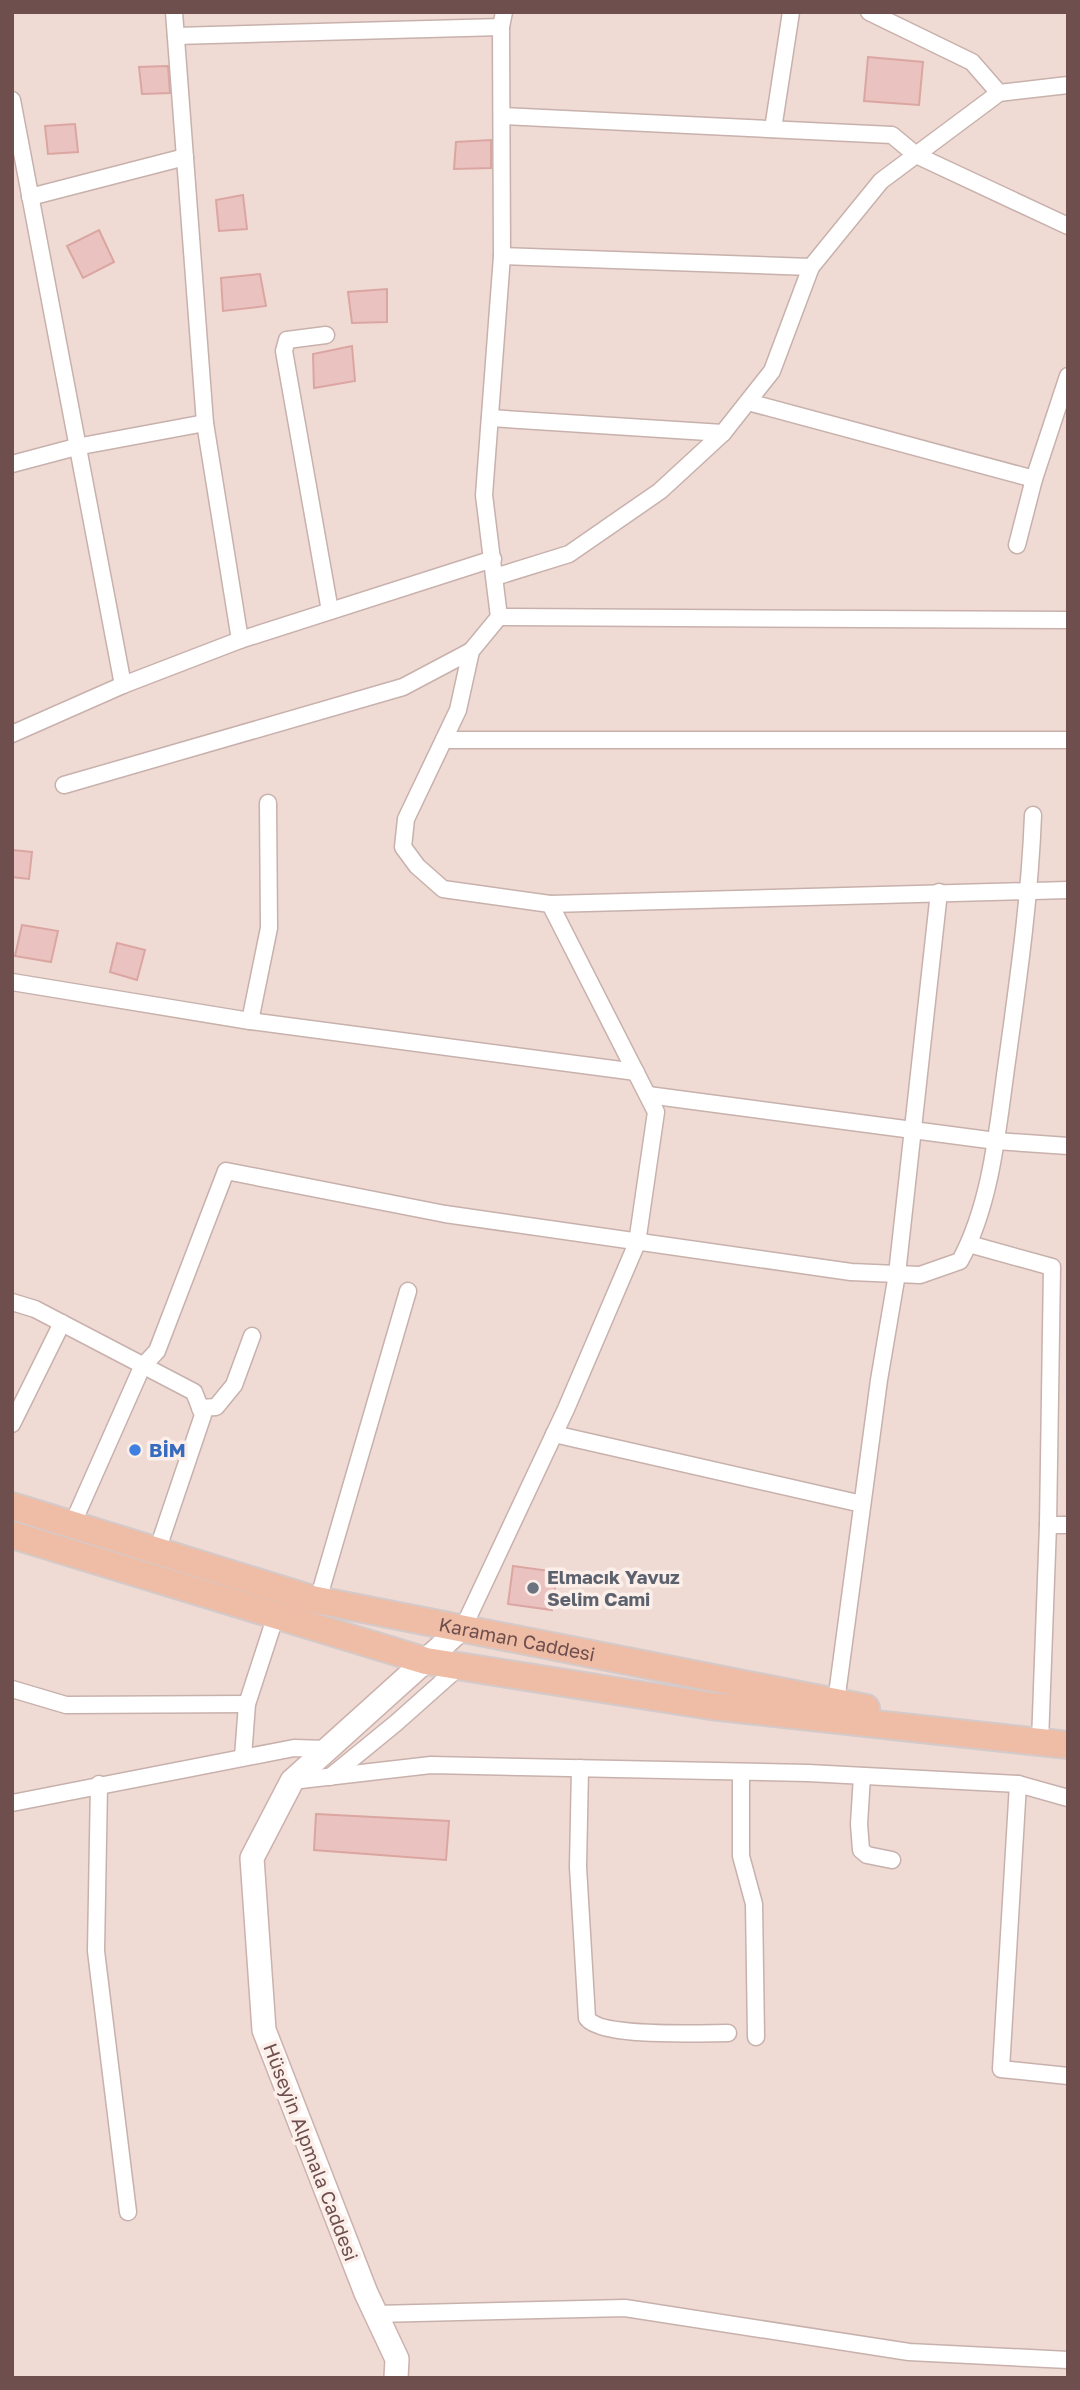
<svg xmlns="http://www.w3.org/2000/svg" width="1080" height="2390" viewBox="0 0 1080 2390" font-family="'Golos Text',sans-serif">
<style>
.residential{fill:#efdad4}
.building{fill:#eac3c0;stroke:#dba6a2;stroke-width:2}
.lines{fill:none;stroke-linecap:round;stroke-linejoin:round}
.street-casing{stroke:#c8b1ac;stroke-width:19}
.secondary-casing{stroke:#cdb1ad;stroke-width:26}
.primary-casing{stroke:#d4caca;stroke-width:30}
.street{stroke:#fff;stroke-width:16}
.secondary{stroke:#fff;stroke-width:23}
.primary{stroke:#efbca5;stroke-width:26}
.shop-dot{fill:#3f7fe0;stroke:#fcefea;stroke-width:2.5}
.worship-dot{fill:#6b7280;stroke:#fcefea;stroke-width:2.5}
.labels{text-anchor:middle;stroke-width:7;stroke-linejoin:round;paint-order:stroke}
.shop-label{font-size:19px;font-weight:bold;fill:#366cbe;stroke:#fcefea;text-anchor:start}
.worship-label{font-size:19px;font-weight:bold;fill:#5b616d;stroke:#fcefea;text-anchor:start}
.street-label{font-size:19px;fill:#6e4f4d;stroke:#fcefea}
</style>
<rect width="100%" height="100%" fill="#f9eae4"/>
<rect class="residential" x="12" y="12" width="1056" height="2366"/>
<g class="building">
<polygon points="868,57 923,62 919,105 864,101"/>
<polygon points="168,66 170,93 142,94 139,67"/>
<polygon points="75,124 78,152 48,154 45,126"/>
<polygon points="491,140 491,168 454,169 456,142"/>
<polygon points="243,195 247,229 219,231 216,200"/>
<polygon points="99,230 114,262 83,278 67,246"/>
<polygon points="260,274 266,306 223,311 221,278"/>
<polygon points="387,289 387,322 352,323 348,292"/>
<polygon points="352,346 355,381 314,388 313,354"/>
<polygon points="12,850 32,852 29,879 12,877"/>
<polygon points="22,925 58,931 51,962 15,956"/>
<polygon points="117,943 145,950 137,980 110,972"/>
<polygon points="513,1566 557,1572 552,1610 508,1604"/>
<polygon points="316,1814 449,1821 446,1860 314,1850"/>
</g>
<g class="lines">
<defs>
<g id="street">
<polyline points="174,12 205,423 240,640"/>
<polyline points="869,12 972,62 999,93"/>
<polyline points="176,36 501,27"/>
<polyline points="12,100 123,685"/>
<polyline points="503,116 892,135 916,155 1068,226"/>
<polyline points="773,129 791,12"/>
<polyline points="30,197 185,157"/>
<polyline points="502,256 811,267"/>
<polyline points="326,335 287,340 284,351 330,611"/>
<polyline points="748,402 1034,479 1068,376"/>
<polyline points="490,418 723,433"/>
<polyline points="12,464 76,447 205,423"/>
<polyline points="1017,545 1034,479"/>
<polyline points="495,577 569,554 660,491 723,433 772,371 811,267 881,181 999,93 1068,85"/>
<polyline points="499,617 1068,620"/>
<polyline points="12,734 123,685 240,640 493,559"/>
<polyline points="444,740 1068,740"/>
<polyline points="64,785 403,687 471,651"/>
<polyline points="550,904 1068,890"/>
<polyline points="12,982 250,1021 636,1072"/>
<polyline points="250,1021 269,928 268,803"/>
<polyline points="648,1095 996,1141 1068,1146"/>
<polyline points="969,1244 1052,1267 1048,1525 1040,1742"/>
<polyline points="12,1302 35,1309 194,1392 203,1415 157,1551"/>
<polyline points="200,1408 216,1407 234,1385 252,1336"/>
<polyline points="12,1424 62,1323"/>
<polyline points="554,1434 862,1504"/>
<path d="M72,1525L142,1367L157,1351L226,1171L445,1214L851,1272L920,1275L960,1261C993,1200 998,1122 1008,1054C1019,974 1030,896 1033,815"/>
<polyline points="1048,1525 1068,1525"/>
<polyline points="318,1600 408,1291"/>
<polyline points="464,1626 566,1409 637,1243 656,1112 550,904 443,889 417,866 403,847 406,819 458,710 471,651 499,617 484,495 502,256 501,27 504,12"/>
<polyline points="12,1689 66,1705 247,1704"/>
<polyline points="836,1702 879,1380 897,1274 939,892"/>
<polyline points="243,1757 247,1704 276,1615"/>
<path d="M580,1768L578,1867L587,2018C600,2038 703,2033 728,2033"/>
<polyline points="741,1772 741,1856 754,1904 756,2037"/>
<polyline points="862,1776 859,1824 861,1850 867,1855 892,1860"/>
<polyline points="330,1777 396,1723 459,1667"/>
<polyline points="292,1781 431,1765 808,1773 1018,1784 1068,1798"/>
<polyline points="99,1784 96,1951 128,2212"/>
<polyline points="1018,1784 1001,2069 1068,2076"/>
<polyline points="12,1803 294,1748 328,1749"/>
<polyline points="376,2314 625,2308 909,2352 1068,2360"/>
</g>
<polyline id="secondary" points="396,2378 397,2359 366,2293 264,2030 252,1858 292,1781 464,1626"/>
<g id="primary">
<path id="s1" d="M12,1506L312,1599L866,1708"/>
<polyline points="12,1535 426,1661 711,1706 1068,1745"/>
</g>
</defs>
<use href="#street" class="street-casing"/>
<use href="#secondary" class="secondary-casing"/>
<use href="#primary" class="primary-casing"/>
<use href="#street" class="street"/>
<use href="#secondary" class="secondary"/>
<use href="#primary" class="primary"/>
</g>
<circle class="shop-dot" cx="135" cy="1450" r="7"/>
<circle class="worship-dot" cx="533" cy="1588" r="7"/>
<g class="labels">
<g class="shop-label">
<text x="149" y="1457">BİM</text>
</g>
<g class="worship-label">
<text x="547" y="1584">Elmacık Yavuz<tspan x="547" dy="22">Selim Cami</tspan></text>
</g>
<g class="street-label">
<text dy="7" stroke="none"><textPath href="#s1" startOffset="523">Karaman Caddesi</textPath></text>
<text transform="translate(311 2152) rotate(69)" y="7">Hüseyin Alpmala Caddesi</text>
</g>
</g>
<rect width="1080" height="2390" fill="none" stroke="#6e4f4d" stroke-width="28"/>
</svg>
